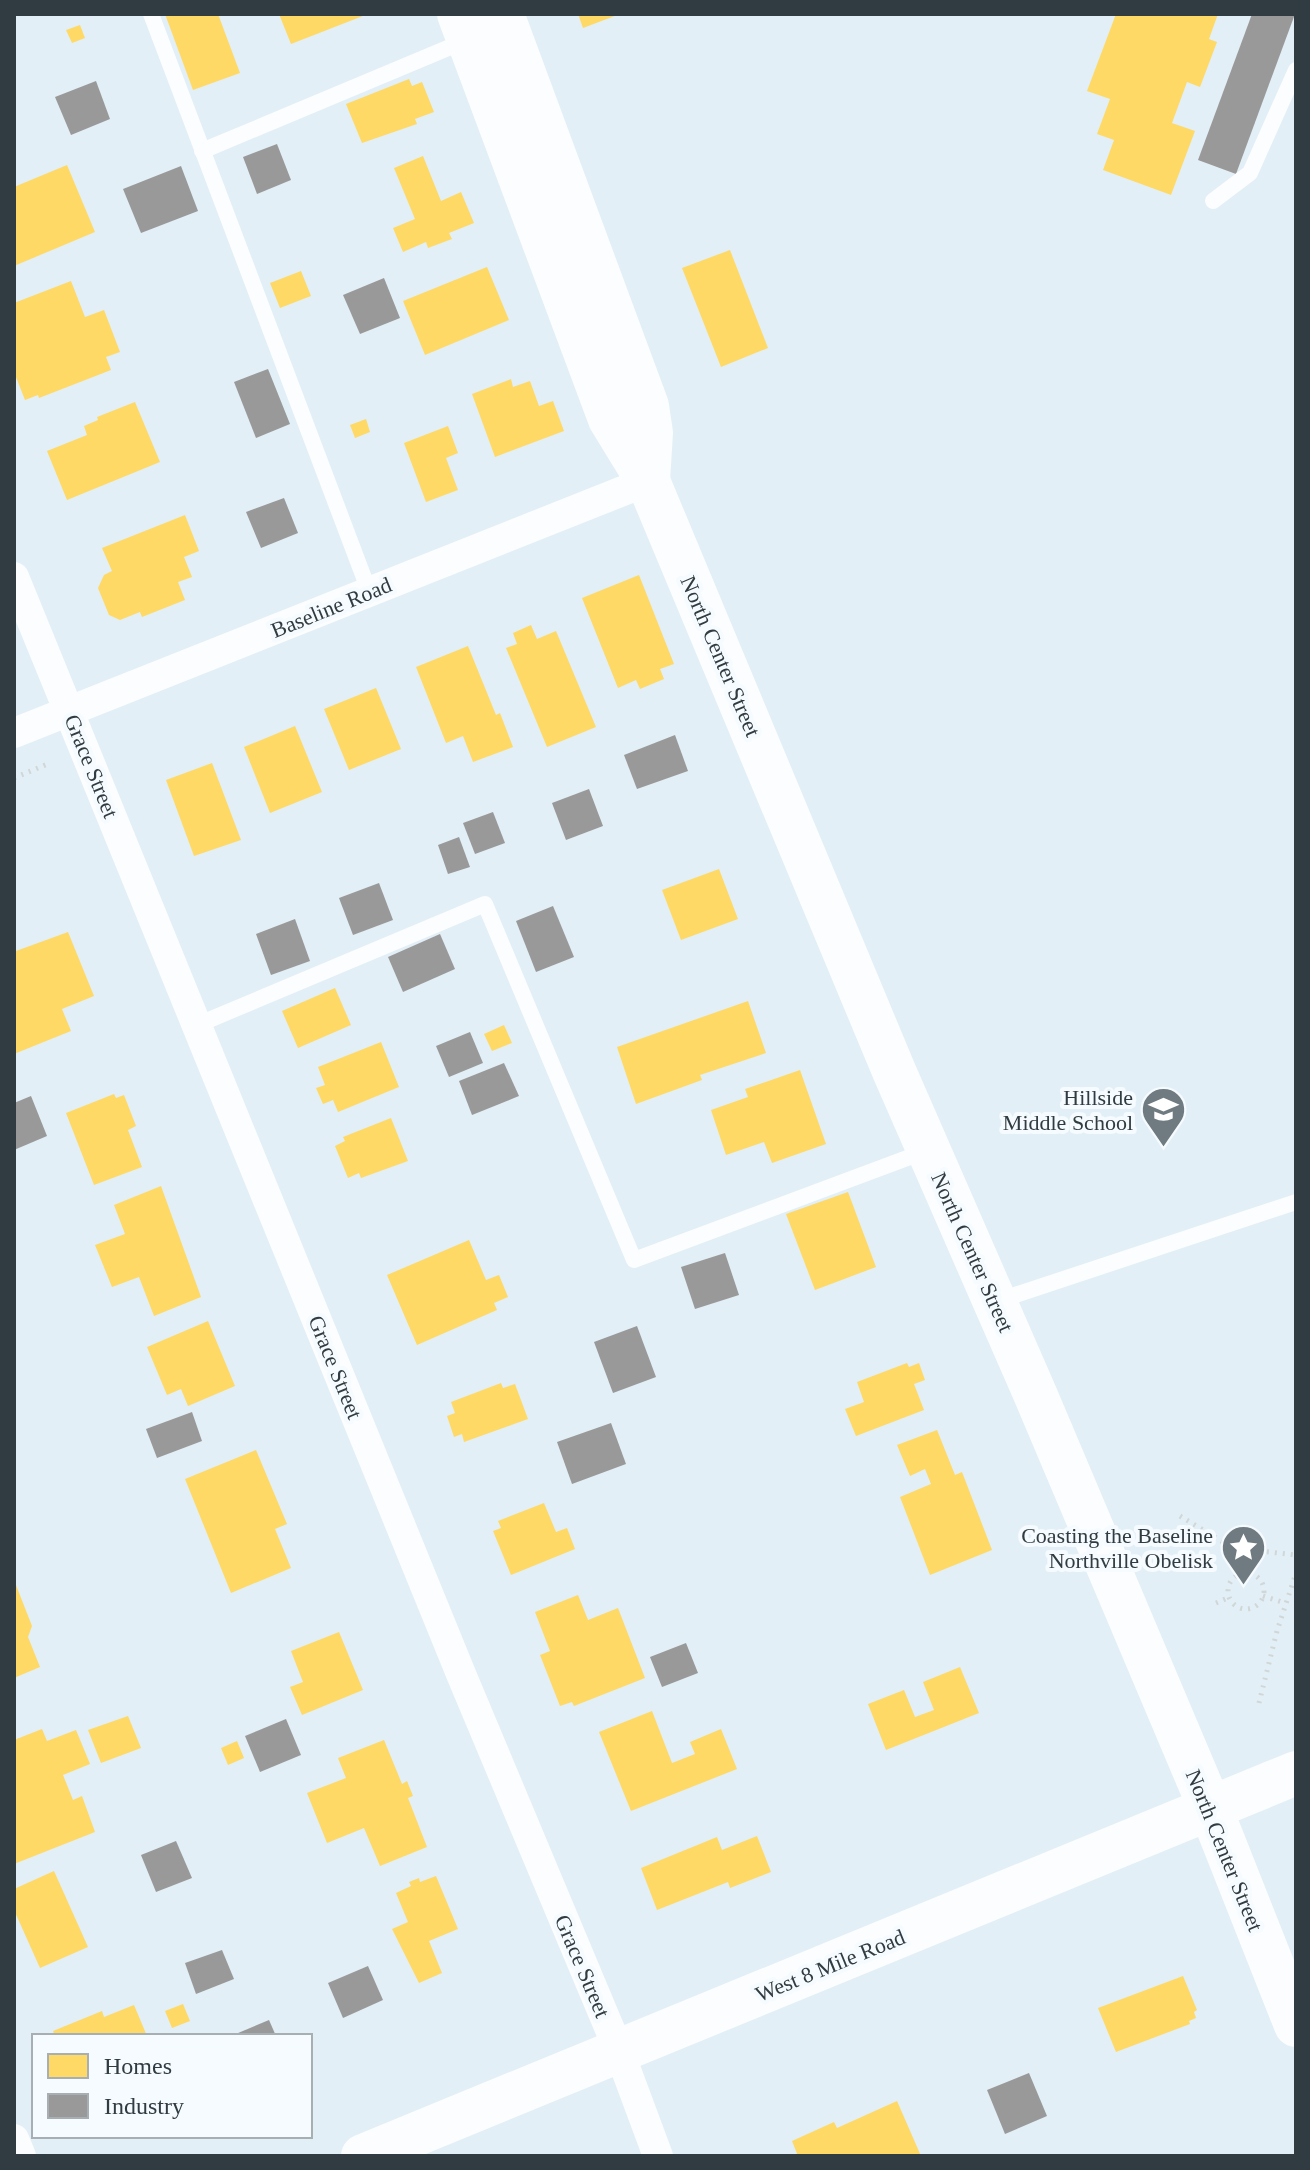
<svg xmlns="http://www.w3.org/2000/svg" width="1310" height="2170" viewBox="0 0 1310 2170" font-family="'Times New Roman',serif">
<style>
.homes{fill:#ffd966}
.industry{fill:#999}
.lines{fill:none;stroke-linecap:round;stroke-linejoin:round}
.path{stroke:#d1d6d7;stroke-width:5;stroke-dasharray:2 6;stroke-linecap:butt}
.lane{stroke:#fbfdfe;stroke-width:16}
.street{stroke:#fbfdfe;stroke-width:30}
.secondary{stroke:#fbfdfe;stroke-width:44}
.labels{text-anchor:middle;stroke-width:8;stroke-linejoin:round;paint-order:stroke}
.street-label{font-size:22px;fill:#313c42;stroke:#f5fbfe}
.poi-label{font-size:22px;fill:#313c42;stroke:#f5fbfe;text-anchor:end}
</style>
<rect width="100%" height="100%" fill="#e2eff6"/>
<g class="homes">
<polygon points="165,14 218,14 240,73 193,90"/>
<polygon points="279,14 368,14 291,44"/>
<polygon points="578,14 620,14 583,28"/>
<polygon points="1116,14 1218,14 1209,39 1217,42 1200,87 1187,82 1172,123 1195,131 1171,195 1103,170 1114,140 1097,134 1110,99 1087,91"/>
<polygon points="80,25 85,38 72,43 66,30"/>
<polygon points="409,79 412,86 422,82 434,112 415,119 417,124 362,143 346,104"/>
<polygon points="423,156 441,201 461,192 474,223 449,233 452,239 428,248 426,242 403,252 393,228 415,219 394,168"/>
<polygon points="67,165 95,232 14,266 14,187"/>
<polygon points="730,250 768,348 721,367 682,268"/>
<polygon points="487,267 509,320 425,355 403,301"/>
<polygon points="301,271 311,296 280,308 270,283"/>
<polygon points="71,281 85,317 104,310 120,352 106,357 111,370 39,398 38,395 25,400 14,372 14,303"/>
<polygon points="511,379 513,387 530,381 539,406 553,401 564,431 495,457 472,394"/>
<polygon points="135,402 160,462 67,500 47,451 87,435 84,426 98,420 97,417"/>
<polygon points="366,419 370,432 355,438 350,425"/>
<polygon points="448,426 458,453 446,458 458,490 426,502 404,443"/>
<polygon points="185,515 199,551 184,557 192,577 178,582 185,600 142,617 140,612 120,620 109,615 98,588 104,575 112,571 102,548"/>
<polygon points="639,575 674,664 660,669 664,679 640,689 636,680 618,688 582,598"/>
<polygon points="531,625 537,639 556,631 596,727 547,747 506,648 517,644 513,633"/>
<polygon points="468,646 496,715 500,713 513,747 473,762 463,736 446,743 416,667"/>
<polygon points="376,688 401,749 349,770 324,709"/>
<polygon points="295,726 322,792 270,813 244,747"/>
<polygon points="212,763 241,840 194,856 166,780"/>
<polygon points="719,869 738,919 681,940 662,890"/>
<polygon points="68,932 94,996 62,1009 71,1031 14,1054 14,946 16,951"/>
<polygon points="335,988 351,1025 298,1048 282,1011"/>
<polygon points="748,1001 766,1053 700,1075 702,1080 636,1104 617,1047"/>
<polygon points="504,1025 512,1043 492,1051 484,1034"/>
<polygon points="381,1042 399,1087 338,1112 333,1100 323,1104 316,1088 325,1085 318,1067"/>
<polygon points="800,1070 826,1144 772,1163 764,1142 726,1155 711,1110 748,1097 745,1089"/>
<polygon points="114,1094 116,1098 124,1095 136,1126 128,1130 142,1167 94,1185 66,1113"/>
<polygon points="391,1118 408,1161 361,1178 359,1173 348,1178 335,1146 345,1141 343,1137"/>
<polygon points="161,1186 201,1297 154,1316 139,1277 112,1287 95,1245 125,1234 114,1205"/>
<polygon points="848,1192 876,1267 815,1290 786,1214"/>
<polygon points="469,1240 486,1280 499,1275 508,1297 494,1303 497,1310 417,1345 387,1275"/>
<polygon points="208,1321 235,1386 188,1406 181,1389 167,1395 147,1347"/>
<polygon points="907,1363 909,1367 919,1363 925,1380 914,1384 924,1410 856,1436 845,1409 864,1402 857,1382"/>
<polygon points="501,1383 503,1388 515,1384 528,1419 464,1442 462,1434 454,1437 447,1416 455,1413 451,1402"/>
<polygon points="937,1430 955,1475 962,1472 992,1550 930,1575 900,1497 931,1484 925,1469 910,1476 897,1445"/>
<polygon points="256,1450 287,1524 275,1529 291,1568 231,1593 185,1479"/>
<polygon points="544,1503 556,1532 567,1528 575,1549 511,1575 493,1531 501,1528 498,1521"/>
<polygon points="14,1580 32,1626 28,1637 40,1667 14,1678"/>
<polygon points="578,1595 588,1620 618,1608 645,1678 574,1706 572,1702 560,1706 540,1655 550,1651 535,1612"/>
<polygon points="339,1632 363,1690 302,1715 290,1687 303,1682 291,1651"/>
<polygon points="960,1667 979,1713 886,1750 868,1704 904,1690 915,1717 934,1710 923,1682"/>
<polygon points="652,1711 672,1763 695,1754 690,1742 721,1729 737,1769 631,1811 599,1732"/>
<polygon points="128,1716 141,1748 101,1763 88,1730"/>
<polygon points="42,1729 47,1741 76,1730 90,1764 63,1775 73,1800 82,1796 95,1832 14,1864 14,1740"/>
<polygon points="384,1740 402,1784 407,1781 413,1796 408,1798 427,1847 380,1866 364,1828 327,1843 307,1793 346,1778 338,1758"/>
<polygon points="237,1741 244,1758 228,1765 221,1748"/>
<polygon points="757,1836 771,1872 730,1888 728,1882 657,1910 641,1868 717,1837 722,1850"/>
<polygon points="54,1871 88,1947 40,1968 14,1910 14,1889"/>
<polygon points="436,1876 458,1929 429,1941 442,1973 419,1983 392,1929 408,1922 396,1893 411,1886 409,1882 419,1878 420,1882"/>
<polygon points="1183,1976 1197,2010 1194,2012 1196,2018 1189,2021 1190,2024 1116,2052 1098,2008"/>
<polygon points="183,2004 190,2021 172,2028 165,2011"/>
<polygon points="134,2005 147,2036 55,2036 53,2031 102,2011 104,2017"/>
<polygon points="897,2101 921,2156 798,2156 792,2141 834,2122 837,2128"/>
</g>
<g class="industry">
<polygon points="1252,14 1295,14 1236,174 1198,160"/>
<polygon points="96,81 110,119 71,135 55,97"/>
<polygon points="277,144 291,180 257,194 243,157"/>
<polygon points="181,166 198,211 141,233 123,189"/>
<polygon points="384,278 400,318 360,334 343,295"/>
<polygon points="268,369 290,424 256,438 234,382"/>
<polygon points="284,498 298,533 261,548 246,512"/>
<polygon points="675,735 688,771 637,789 624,755"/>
<polygon points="589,789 603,826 566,840 552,803"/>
<polygon points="493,812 505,843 475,854 463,823"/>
<polygon points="459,837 470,867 448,874 438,845"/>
<polygon points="379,883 393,920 353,935 339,898"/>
<polygon points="553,906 574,957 536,972 516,921"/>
<polygon points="295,919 310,961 271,975 256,934"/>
<polygon points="440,934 455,969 403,992 388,957"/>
<polygon points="470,1032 483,1063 449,1077 436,1046"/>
<polygon points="504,1063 519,1096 472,1115 459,1081"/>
<polygon points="31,1096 47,1136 14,1150 14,1103"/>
<polygon points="725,1253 739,1295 695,1309 681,1267"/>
<polygon points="637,1326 656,1377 613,1393 594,1342"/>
<polygon points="192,1412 202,1441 157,1458 146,1429"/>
<polygon points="611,1423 626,1464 572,1484 557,1442"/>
<polygon points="686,1643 698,1673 662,1687 650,1657"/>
<polygon points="286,1719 301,1755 260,1772 245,1736"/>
<polygon points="176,1841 192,1878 156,1892 141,1855"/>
<polygon points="222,1950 234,1979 196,1994 185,1963"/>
<polygon points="368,1966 383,2000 343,2018 328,1983"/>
<polygon points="269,2020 276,2036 231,2036"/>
<polygon points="1029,2073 1047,2116 1005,2134 987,2090"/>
</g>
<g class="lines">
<g class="path">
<polyline points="14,778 50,763"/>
<polyline points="1180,1516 1233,1548 1296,1555"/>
<polyline points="1249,1573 1252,1551"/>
<circle cx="1246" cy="1591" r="18"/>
<polyline points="1263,1596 1285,1603"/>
<polyline points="1216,1603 1230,1597"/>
<polyline points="1259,1703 1277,1631 1296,1573"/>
</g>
<g class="lane">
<polyline points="151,14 369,591"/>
<polyline points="202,151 467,40"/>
<polyline points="1213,201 1250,173 1296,70"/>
<polyline points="197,1025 485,904 634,1260 926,1151"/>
<polyline points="997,1301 1296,1202"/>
</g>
<g class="street">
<polyline points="14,577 461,1674 619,2051 658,2156"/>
<polyline points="14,733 648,481"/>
<polyline points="14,2139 21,2156"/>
</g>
<g class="secondary">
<polyline points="459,14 610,419 648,481 894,1071 1036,1396 1211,1810 1296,2025"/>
<polyline points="502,14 647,406 651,433 648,481"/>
<polyline points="363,2156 1296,1773"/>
</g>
</g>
<defs>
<symbol id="school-pin" viewBox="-11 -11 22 30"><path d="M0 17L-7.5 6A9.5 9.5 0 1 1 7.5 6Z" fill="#6f7b81" stroke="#f5fbfe"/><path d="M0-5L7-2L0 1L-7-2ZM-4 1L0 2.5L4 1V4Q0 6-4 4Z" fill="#fff"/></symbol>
<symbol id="sight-pin" viewBox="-11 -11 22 30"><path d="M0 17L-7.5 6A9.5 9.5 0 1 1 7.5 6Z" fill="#6f7b81" stroke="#f5fbfe"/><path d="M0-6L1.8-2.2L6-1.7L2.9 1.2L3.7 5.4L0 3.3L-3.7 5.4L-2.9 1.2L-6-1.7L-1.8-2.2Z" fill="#fff"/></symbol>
</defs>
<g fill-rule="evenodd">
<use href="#school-pin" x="1138" y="1084" width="51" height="69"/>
<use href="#sight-pin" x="1218" y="1522" width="51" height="69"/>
</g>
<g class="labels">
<g class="street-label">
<text transform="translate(331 607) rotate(-22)" y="8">Baseline Road</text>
<text transform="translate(721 656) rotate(67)" y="8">North Center Street</text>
<text transform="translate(92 766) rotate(68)" y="8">Grace Street</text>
<text transform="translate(973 1252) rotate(66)" y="8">North Center Street</text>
<text transform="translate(336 1367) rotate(68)" y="8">Grace Street</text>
<text transform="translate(1225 1850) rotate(68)" y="8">North Center Street</text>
<text transform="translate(830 1965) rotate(-22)" y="8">West 8 Mile Road</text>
<text transform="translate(583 1966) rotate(67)" y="8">Grace Street</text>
</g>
<g class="poi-label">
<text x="1133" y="1105">Hillside<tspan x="1133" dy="25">Middle School</tspan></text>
<text x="1213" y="1543">Coasting the Baseline<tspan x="1213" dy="25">Northville Obelisk</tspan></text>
</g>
</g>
<rect width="1310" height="2170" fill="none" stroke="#313c42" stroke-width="32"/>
<rect x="32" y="2034" width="280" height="104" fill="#f5fbfe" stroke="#a7afb3" stroke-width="2"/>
<rect x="48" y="2054" width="40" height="24" fill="#ffd966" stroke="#a7afb3" stroke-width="2"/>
<text x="104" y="2074" font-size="24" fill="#313c42">Homes</text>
<rect x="48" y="2094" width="40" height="24" fill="#999999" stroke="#a7afb3" stroke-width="2"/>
<text x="104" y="2114" font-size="24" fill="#313c42">Industry</text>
</svg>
